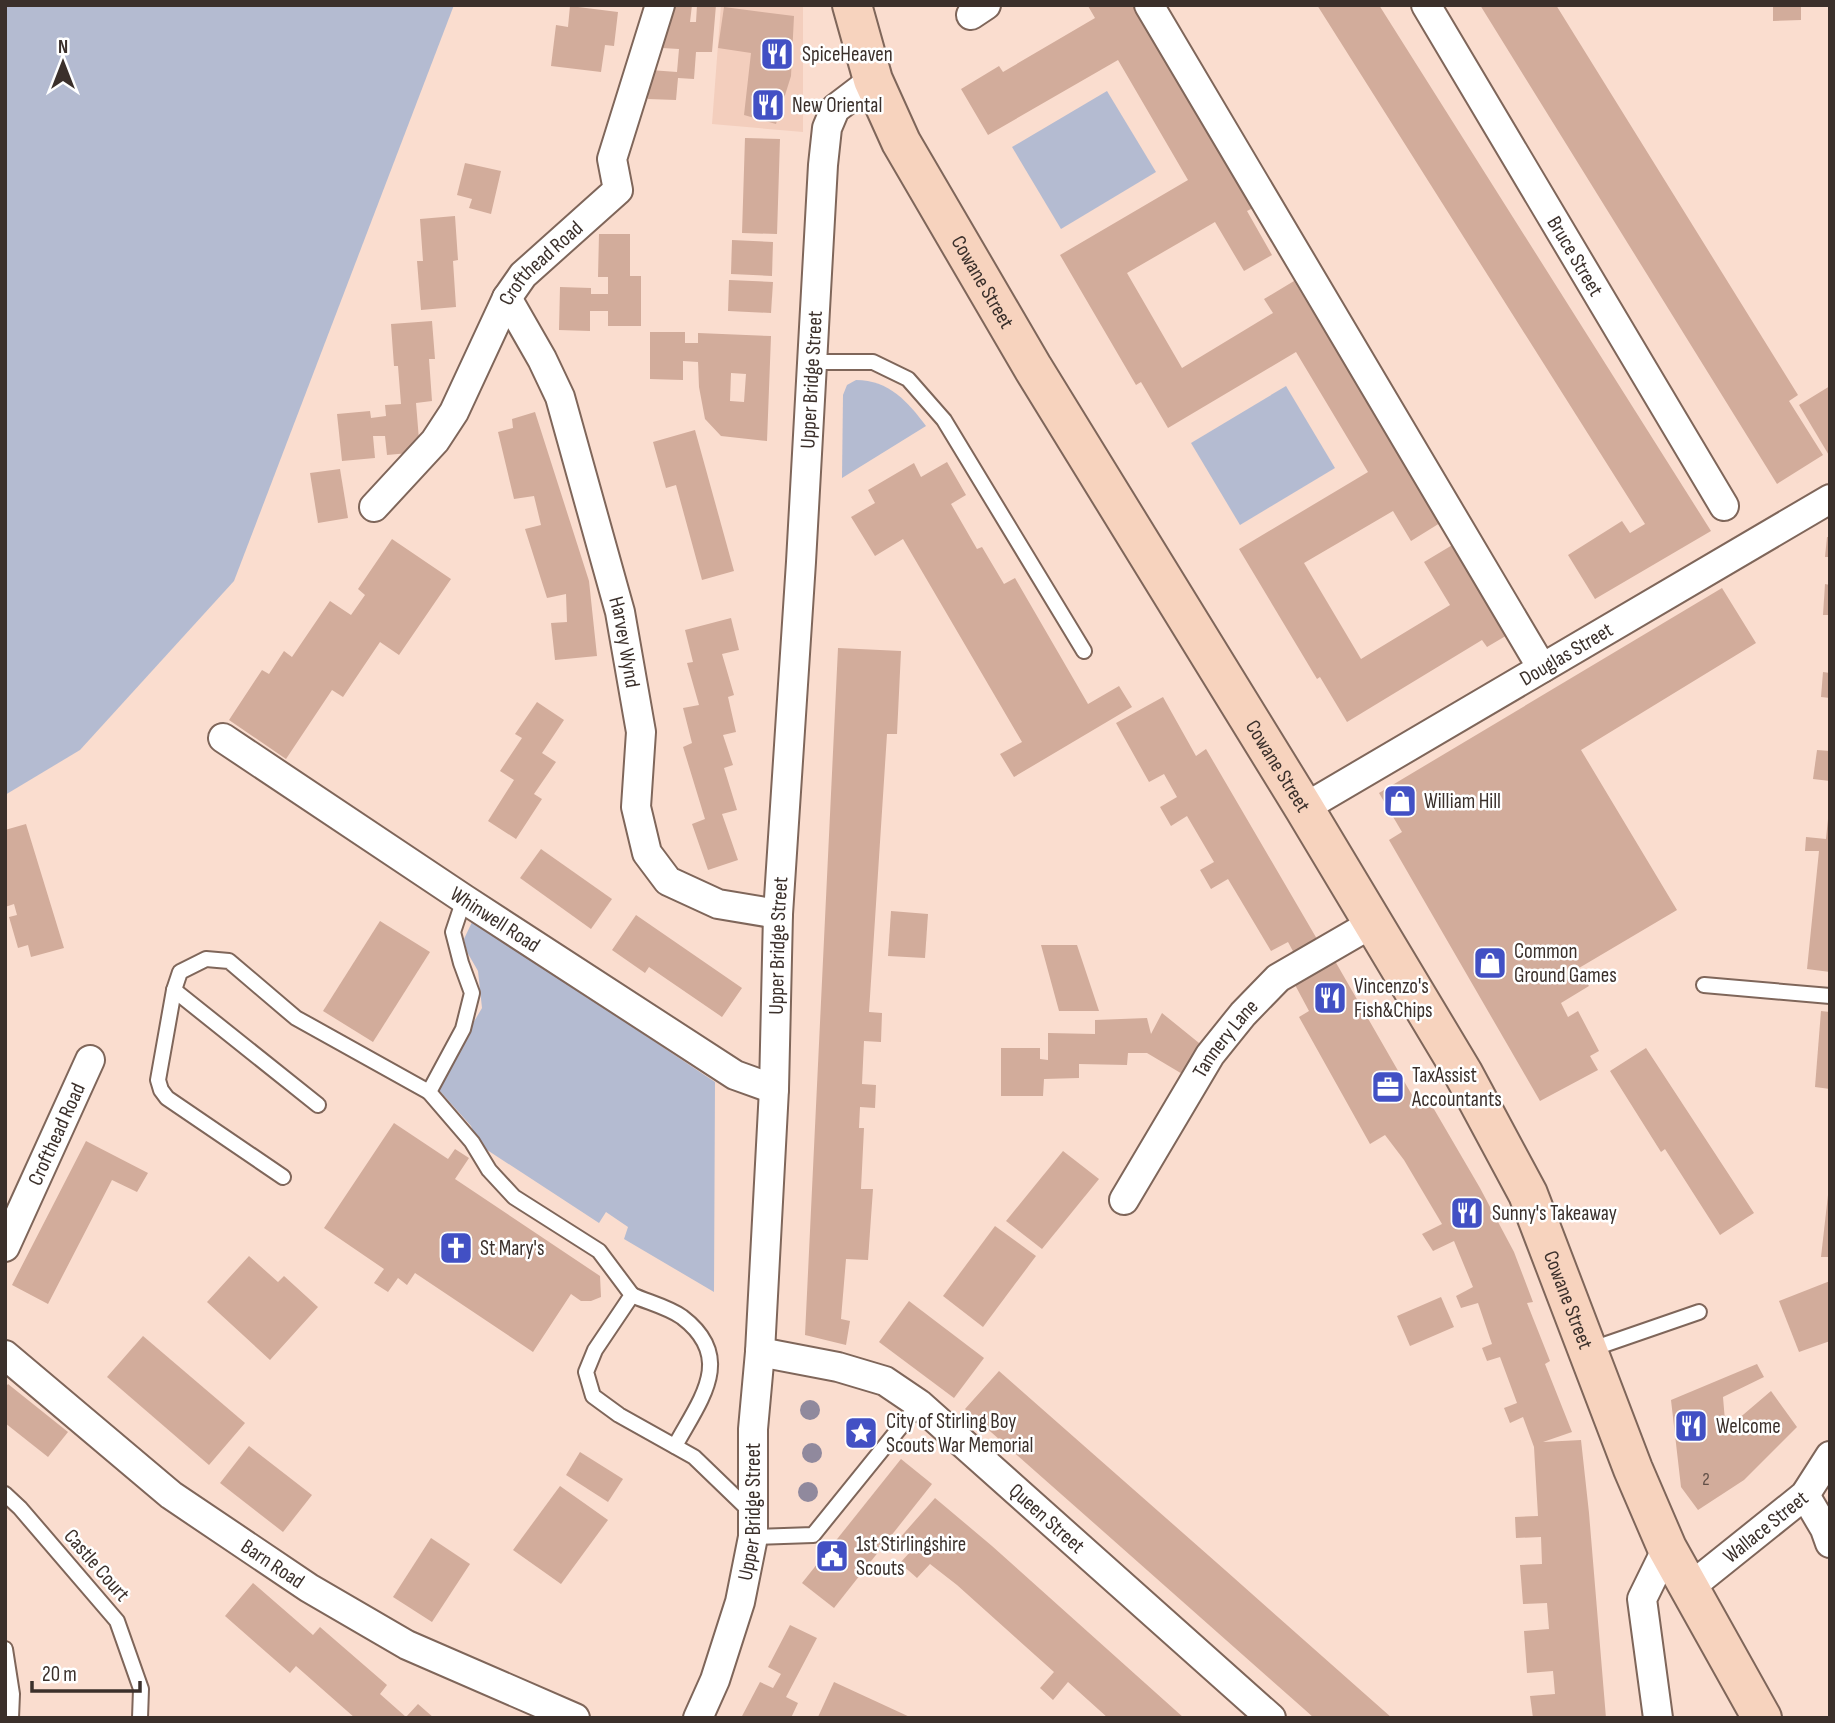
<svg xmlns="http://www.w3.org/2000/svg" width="1835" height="1723" viewBox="0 0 1835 1723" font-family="'Sofia Sans Condensed',sans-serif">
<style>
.built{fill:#f3cebd}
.green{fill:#b4bbd1}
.building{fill:#d2ac9b;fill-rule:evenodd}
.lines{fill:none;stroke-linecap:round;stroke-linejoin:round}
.service-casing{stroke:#7f665a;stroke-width:18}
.minor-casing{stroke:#7f665a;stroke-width:32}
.secondary-casing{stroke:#7f665a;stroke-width:42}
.service{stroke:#fff;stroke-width:14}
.minor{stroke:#fff;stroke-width:28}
.secondary{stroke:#f7d3be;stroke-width:38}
.tree{fill:#90899d}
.labels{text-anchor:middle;stroke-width:5;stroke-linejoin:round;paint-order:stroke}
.number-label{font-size:18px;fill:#614f47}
.poi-label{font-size:21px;fill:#3b302b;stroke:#fff;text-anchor:start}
.street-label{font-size:21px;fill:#3b302b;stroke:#fff}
</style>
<rect width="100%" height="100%" fill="#faddcf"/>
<polygon class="built" points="721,5 803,5 803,132 712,124"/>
<g class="green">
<polygon points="5,5 454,5 234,581 80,750 5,795"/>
<polygon points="1107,91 1156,172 1061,229 1012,147"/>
<path d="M856,380C889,380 908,402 926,426L842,478L843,395L847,385Z"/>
<polygon points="1286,386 1335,468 1240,525 1191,443"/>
<polygon points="473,920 715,1082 714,1292 624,1239 628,1227 606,1212 599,1223 478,1144 471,1126 438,1089 443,1074 482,1008 478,971 467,952 464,939"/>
</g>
<g class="building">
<polygon points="670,5 692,5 690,22 696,22 697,5 716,5 712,52 696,52 694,79 678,78 676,100 648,99 650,70 677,72 679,49 662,48 664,21"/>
<polygon points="1090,5 1134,5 1253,208 1247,211 1272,255 1244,271 1215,222 1127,273 1182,368 1273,313 1264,299 1294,281 1440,523 1411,541 1393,511 1304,563 1361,659 1450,605 1424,562 1454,544 1509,634 1487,647 1482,640 1347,722 1320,677 1317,679 1239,549 1368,472 1296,352 1168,428 1141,382 1136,385 1060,255 1188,180 1118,60 988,135 961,89 999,66 1003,72 1095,18 1088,6"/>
<polygon points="1317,5 1379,5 1711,531 1595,599 1568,555 1622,521 1630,533 1645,524"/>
<polygon points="1480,5 1556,5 1798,395 1789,401 1823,455 1777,484"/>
<polygon points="1773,5 1801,5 1801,20 1773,21"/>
<polygon points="570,6 618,12 614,46 605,45 601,72 551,66 556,25 568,27"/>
<polygon points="724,7 794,16 791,76 776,124 744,115 751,53 718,48"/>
<polygon points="745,138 780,139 777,234 742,233"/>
<polygon points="465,163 501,171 491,214 469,208 472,199 457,195"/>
<polygon points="455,216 458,260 453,261 456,307 421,310 417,261 423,261 420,219"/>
<polygon points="599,234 630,234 630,276 641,276 641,326 608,326 608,311 590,311 590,331 559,330 560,287 591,288 591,294 608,294 608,277 598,277"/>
<polygon points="732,240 773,242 772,276 731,274"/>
<polygon points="729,280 773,282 771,313 728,311"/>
<polygon points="432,321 435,359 429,359 432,401 416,403 420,452 387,455 385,436 373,436 375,458 342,461 337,414 370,411 371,418 386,416 385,405 401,404 398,366 394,366 391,324"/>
<path d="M650,332H685V343H698V333L771,336L767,441L721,436L705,419L699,387L698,362L683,361V380L650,379ZM731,373L746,374L744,402L730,401Z"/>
<polygon points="1830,386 1830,457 1799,405"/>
<polygon points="535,412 589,581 597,656 555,660 551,623 567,622 566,594 547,598 525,529 541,525 534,496 514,499 498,432 513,428 512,419"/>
<polygon points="695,430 734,571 702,580 676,485 666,488 653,442"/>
<polygon points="947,462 966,495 951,504 977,549 982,547 1004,584 1015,578 1088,704 1119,686 1132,707 1014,777 1000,754 1022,742 903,539 875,556 851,517 875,503 868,490 914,463 921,477"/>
<polygon points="340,469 348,518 318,523 310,473"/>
<polygon points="1827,537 1830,537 1830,557 1825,557"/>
<polygon points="392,539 451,579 399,655 380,642 343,697 332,690 286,759 229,720 262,670 269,674 284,651 292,657 330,601 351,615 365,595 358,589"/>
<polygon points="1825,584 1830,585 1830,615 1823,615"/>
<polygon points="1722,588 1756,643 1581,750 1677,910 1579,968 1589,986 1561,1003 1568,1017 1578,1011 1599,1051 1590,1056 1598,1070 1540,1101 1389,840 1402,832 1379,793"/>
<polygon points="731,618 739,650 722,654 734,695 728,697 736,732 723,735 733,765 724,768 737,810 722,814 738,860 708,870 692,824 705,819 683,747 692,743 683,708 699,705 687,663 693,662 685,630"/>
<polygon points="838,648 901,651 897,734 887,734 869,1012 882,1013 881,1042 864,1041 862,1084 876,1085 875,1108 860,1107 859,1128 864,1128 861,1189 873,1189 868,1260 846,1259 841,1319 850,1321 846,1345 805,1335"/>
<polygon points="1823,672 1830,673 1830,698 1821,697"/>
<polygon points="1163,697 1196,756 1206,749 1317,939 1294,953 1288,942 1271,951 1228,879 1211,889 1200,870 1214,862 1187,816 1171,826 1160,807 1177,797 1164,774 1149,782 1116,723"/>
<polygon points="537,702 564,720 542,753 556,762 534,794 542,799 516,839 488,821 514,780 500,771 522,738 515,734"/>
<polygon points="1817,750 1830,751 1830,781 1813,779"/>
<polygon points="1828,819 1830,819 1830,972 1807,969 1819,851 1805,851 1806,837 1826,839"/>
<polygon points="26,824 64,948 31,957 28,945 18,948 9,917 17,915 14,904 5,907 5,830"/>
<polygon points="541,849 612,899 591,929 520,878"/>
<polygon points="891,911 928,914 925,958 888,956"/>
<polygon points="636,915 742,988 722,1017 649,967 645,973 612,950"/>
<polygon points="380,921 430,952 373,1042 323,1011"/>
<polygon points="1041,945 1077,945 1099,1011 1059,1011"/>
<polygon points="1335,961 1420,1109 1431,1104 1480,1188 1514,1252 1533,1302 1527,1303 1550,1361 1545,1364 1572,1432 1543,1442 1581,1440 1589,1513 1606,1718 1533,1718 1530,1696 1555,1694 1553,1671 1527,1673 1524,1631 1549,1629 1547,1603 1523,1604 1520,1565 1542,1564 1541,1537 1516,1538 1515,1517 1538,1516 1534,1447 1523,1417 1510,1423 1504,1408 1517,1403 1500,1357 1487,1361 1482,1348 1492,1344 1478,1303 1461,1308 1456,1296 1473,1287 1454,1241 1433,1251 1422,1234 1442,1224 1404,1160 1385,1135 1370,1144 1299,1017 1309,1011 1294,983"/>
<polygon points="1821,1011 1830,1012 1830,1089 1815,1087"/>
<polygon points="1162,1013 1204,1047 1184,1075 1147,1053 1128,1053 1127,1065 1079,1064 1079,1078 1044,1079 1043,1096 1001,1096 1001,1048 1040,1048 1040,1059 1048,1060 1048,1033 1095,1034 1095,1020 1147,1018 1151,1034"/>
<polygon points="1646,1048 1754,1213 1720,1235 1665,1149 1661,1152 1610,1071"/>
<polygon points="394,1123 448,1159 455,1149 469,1158 455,1179 600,1276 601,1297 591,1301 581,1301 571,1294 533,1352 415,1273 407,1285 398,1278 388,1292 374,1283 384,1269 324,1228"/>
<polygon points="86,1141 148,1173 137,1192 112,1180 48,1304 12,1285"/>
<polygon points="1063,1151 1099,1179 1042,1249 1006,1221"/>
<polygon points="1828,1195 1830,1195 1830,1257 1821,1257"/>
<polygon points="995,1226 1036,1256 983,1327 943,1296"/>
<polygon points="249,1256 278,1282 284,1276 318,1307 270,1360 207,1302"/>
<polygon points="1830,1281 1830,1341 1799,1352 1779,1301"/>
<polygon points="1441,1297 1454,1327 1410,1346 1397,1316"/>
<polygon points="909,1301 984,1358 954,1398 879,1342"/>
<polygon points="143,1336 245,1423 209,1465 107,1377"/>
<polygon points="1757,1364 1764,1377 1723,1397 1725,1421 1737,1420 1771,1391 1797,1427 1744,1480 1698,1510 1681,1487 1671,1400"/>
<polygon points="999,1371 1225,1570 1392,1718 1314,1718 1304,1709 965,1409"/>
<polygon points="8,1384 68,1432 48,1457 5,1423 5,1388"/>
<polygon points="249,1446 312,1495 283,1532 220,1483"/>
<polygon points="580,1452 623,1479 608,1502 566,1475"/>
<polygon points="901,1459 932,1484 834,1608 802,1583"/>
<polygon points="560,1486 608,1520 561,1584 513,1550"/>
<polygon points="935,1498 992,1546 1184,1718 1108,1718 1068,1682 1053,1700 1040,1688 1054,1672 957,1585 930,1564 917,1578 900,1563 911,1551 898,1540"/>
<polygon points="431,1538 470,1564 432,1622 393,1597"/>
<polygon points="253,1583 313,1635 320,1627 387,1685 380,1694 406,1717 418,1704 434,1718 355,1718 296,1666 290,1673 225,1616"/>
<polygon points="790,1625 817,1638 786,1697 798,1703 791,1718 741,1718 760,1682 773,1688 781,1674 768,1667"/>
<polygon points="834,1682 912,1718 818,1717"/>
</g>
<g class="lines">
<defs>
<g id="service">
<polyline points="811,362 873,362 908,379 944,420 1084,651"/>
<polyline points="1704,985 1830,996"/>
<polyline points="174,990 318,1105"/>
<polyline points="429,1092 472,1142 489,1170 514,1197 599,1251 632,1295 595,1350 586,1372 593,1396 619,1415 694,1457 751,1512"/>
<polyline points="283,1177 167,1098 161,1090 158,1080 174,990 180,972 206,959 229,961 296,1018 429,1092 463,1029 472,993 461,963 453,932 464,899"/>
<path d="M632,1295C647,1302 668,1307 682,1317C736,1358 700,1400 675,1446"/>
<polyline points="1589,1350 1699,1312"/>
<polyline points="5,1494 20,1508 117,1621 141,1689 140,1718"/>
<polyline points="753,1537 813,1535 919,1404"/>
<polyline points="5,1649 12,1694 11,1718"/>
</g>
<g id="minor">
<polyline points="1149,5 1542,668"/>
<path id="s1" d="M1426,5L1724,506"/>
<polyline points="971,15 986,5"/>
<path id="s2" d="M507,298L542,359L560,397L620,612L641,732L636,807L647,853L668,881L718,904L778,914"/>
<path id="s3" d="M374,507L435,441L454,412L507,298L523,275L618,190L612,159L660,5"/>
<path id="s4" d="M223,738L464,899L735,1075L774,1089"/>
<path id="s5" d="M1304,808L1830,499"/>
<path id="s6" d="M1124,1200L1210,1055L1243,1014L1278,978L1373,923"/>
<path id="s7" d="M5,1247L90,1060"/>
<path id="s8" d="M760,1352L838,1367L885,1381L919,1404L1271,1718"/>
<path id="s9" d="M5,1355L171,1495L309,1588L407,1645L575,1718"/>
<polyline points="1805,1495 1825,1529 1830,1543"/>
<path id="s10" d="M1689,1588L1805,1495L1830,1456"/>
<path id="s11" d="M698,1718L715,1680L740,1602L753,1537V1429L760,1352L774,1089L778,914L801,562L823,165L827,128L835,109L873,80"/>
<polyline points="1658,1718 1642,1599 1667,1548"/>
</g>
<g id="secondary">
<path id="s12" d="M852,5L873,80L901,142L1033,368L1304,808L1463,1073L1528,1194L1633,1469L1667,1548L1762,1718"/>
</g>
</defs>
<use href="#service" class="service-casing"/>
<use href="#minor" class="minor-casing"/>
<use href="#secondary" class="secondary-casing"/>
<use href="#service" class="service"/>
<use href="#minor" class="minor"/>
<use href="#secondary" class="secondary"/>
</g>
<g class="tree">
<circle cx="810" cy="1410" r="10"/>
<circle cx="812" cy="1453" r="10"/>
<circle cx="808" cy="1492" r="10"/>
</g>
<defs>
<symbol id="restaurant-square" viewBox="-11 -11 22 22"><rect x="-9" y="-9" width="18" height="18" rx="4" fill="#4250c4" stroke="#fff"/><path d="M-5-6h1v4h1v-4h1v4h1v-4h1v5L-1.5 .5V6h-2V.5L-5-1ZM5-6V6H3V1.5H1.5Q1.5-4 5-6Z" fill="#fff"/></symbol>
<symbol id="shop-square" viewBox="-11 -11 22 22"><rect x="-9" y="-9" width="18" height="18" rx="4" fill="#4250c4" stroke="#fff"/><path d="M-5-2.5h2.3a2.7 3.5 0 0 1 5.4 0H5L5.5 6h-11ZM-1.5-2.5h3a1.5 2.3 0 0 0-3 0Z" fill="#fff"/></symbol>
<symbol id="office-square" viewBox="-11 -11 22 22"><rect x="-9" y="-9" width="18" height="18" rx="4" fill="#4250c4" stroke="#fff"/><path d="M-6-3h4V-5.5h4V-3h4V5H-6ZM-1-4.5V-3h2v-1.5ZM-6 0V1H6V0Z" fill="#fff"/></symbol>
<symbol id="church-square" viewBox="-11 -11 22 22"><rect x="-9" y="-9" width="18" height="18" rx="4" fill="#4250c4" stroke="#fff"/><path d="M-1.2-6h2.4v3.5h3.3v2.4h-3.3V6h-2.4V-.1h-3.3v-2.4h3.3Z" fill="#fff"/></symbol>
<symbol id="sight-square" viewBox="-11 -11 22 22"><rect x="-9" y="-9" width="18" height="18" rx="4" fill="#4250c4" stroke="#fff"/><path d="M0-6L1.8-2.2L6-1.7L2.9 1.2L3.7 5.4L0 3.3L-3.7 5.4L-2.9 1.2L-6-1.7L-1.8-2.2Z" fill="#fff"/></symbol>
<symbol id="civic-square" viewBox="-11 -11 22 22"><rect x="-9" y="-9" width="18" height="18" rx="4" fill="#4250c4" stroke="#fff"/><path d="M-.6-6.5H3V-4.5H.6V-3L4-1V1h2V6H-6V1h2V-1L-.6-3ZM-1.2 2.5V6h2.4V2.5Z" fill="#fff"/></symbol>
</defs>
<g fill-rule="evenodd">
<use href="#restaurant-square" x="758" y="35" width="38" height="38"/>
<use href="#restaurant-square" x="749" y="86" width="38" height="38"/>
<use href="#shop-square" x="1381" y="782" width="38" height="38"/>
<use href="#shop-square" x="1471" y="944" width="38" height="38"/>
<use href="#restaurant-square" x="1311" y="979" width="38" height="38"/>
<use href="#office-square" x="1369" y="1068" width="38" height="38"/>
<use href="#restaurant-square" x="1448" y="1194" width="38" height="38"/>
<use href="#church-square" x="437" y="1229" width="38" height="38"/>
<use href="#restaurant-square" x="1672" y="1407" width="38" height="38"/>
<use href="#sight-square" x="842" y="1414" width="38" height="38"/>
<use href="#civic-square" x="813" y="1537" width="38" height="38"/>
</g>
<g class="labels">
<g class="number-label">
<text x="1706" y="1485">2</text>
</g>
<g class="poi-label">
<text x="802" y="61">SpiceHeaven</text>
<text x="792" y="112">New Oriental</text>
<text x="1424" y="808">William Hill</text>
<text x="1514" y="958">Common<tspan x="1514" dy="24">Ground Games</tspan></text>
<text x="1354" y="993">Vincenzo's<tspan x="1354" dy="24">Fish&amp;Chips</tspan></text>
<text x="1412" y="1082">TaxAssist<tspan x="1412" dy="24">Accountants</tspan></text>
<text x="1492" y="1220">Sunny's Takeaway</text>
<text x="480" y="1255">St Mary's</text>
<text x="886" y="1428">City of Stirling Boy<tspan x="886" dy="24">Scouts War Memorial</tspan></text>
<text x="1716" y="1433">Welcome</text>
<text x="856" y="1551">1st Stirlingshire<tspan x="856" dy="24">Scouts</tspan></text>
</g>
<g class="street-label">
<text dy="7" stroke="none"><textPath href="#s1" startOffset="292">Bruce Street</textPath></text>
<text dy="7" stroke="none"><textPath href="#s3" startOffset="299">Crofthead Road</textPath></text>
<text dy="7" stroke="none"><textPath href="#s12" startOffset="308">Cowane Street</textPath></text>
<text dy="7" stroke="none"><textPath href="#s11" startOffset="1349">Upper Bridge Street</textPath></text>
<text dy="7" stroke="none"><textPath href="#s2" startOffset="366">Harvey Wynd</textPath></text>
<text dy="7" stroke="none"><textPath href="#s5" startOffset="304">Douglas Street</textPath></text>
<text dy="7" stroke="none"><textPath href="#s12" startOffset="875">Cowane Street</textPath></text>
<text dy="7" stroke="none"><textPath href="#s4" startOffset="327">Whinwell Road</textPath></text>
<text dy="7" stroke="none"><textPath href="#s11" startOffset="782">Upper Bridge Street</textPath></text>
<text dy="7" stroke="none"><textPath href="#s6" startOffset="191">Tannery Lane</textPath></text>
<text dy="7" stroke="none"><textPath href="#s7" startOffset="124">Crofthead Road</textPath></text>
<text dy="7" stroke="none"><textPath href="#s12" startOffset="1484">Cowane Street</textPath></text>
<text dy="7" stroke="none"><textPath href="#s11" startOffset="215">Upper Bridge Street</textPath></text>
<text dy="7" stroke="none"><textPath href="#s8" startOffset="341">Queen Street</textPath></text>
<text dy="7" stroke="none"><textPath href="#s10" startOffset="98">Wallace Street</textPath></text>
<text dy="7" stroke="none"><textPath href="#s9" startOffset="340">Barn Road</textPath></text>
<text transform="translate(97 1565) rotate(49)" y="7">Castle Court</text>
</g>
</g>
<rect width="1835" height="1723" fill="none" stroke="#3b302b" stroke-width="14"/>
<g transform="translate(63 63)" stroke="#ffffff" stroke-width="5" paint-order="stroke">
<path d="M0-5L12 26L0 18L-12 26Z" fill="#3b302b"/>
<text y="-10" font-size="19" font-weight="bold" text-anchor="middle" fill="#3b302b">N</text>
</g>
<path d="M32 1681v10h108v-10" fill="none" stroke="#3b302b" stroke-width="3.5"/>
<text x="42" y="1681" font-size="21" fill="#3b302b" stroke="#ffffff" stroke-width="5" paint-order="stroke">20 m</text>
</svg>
